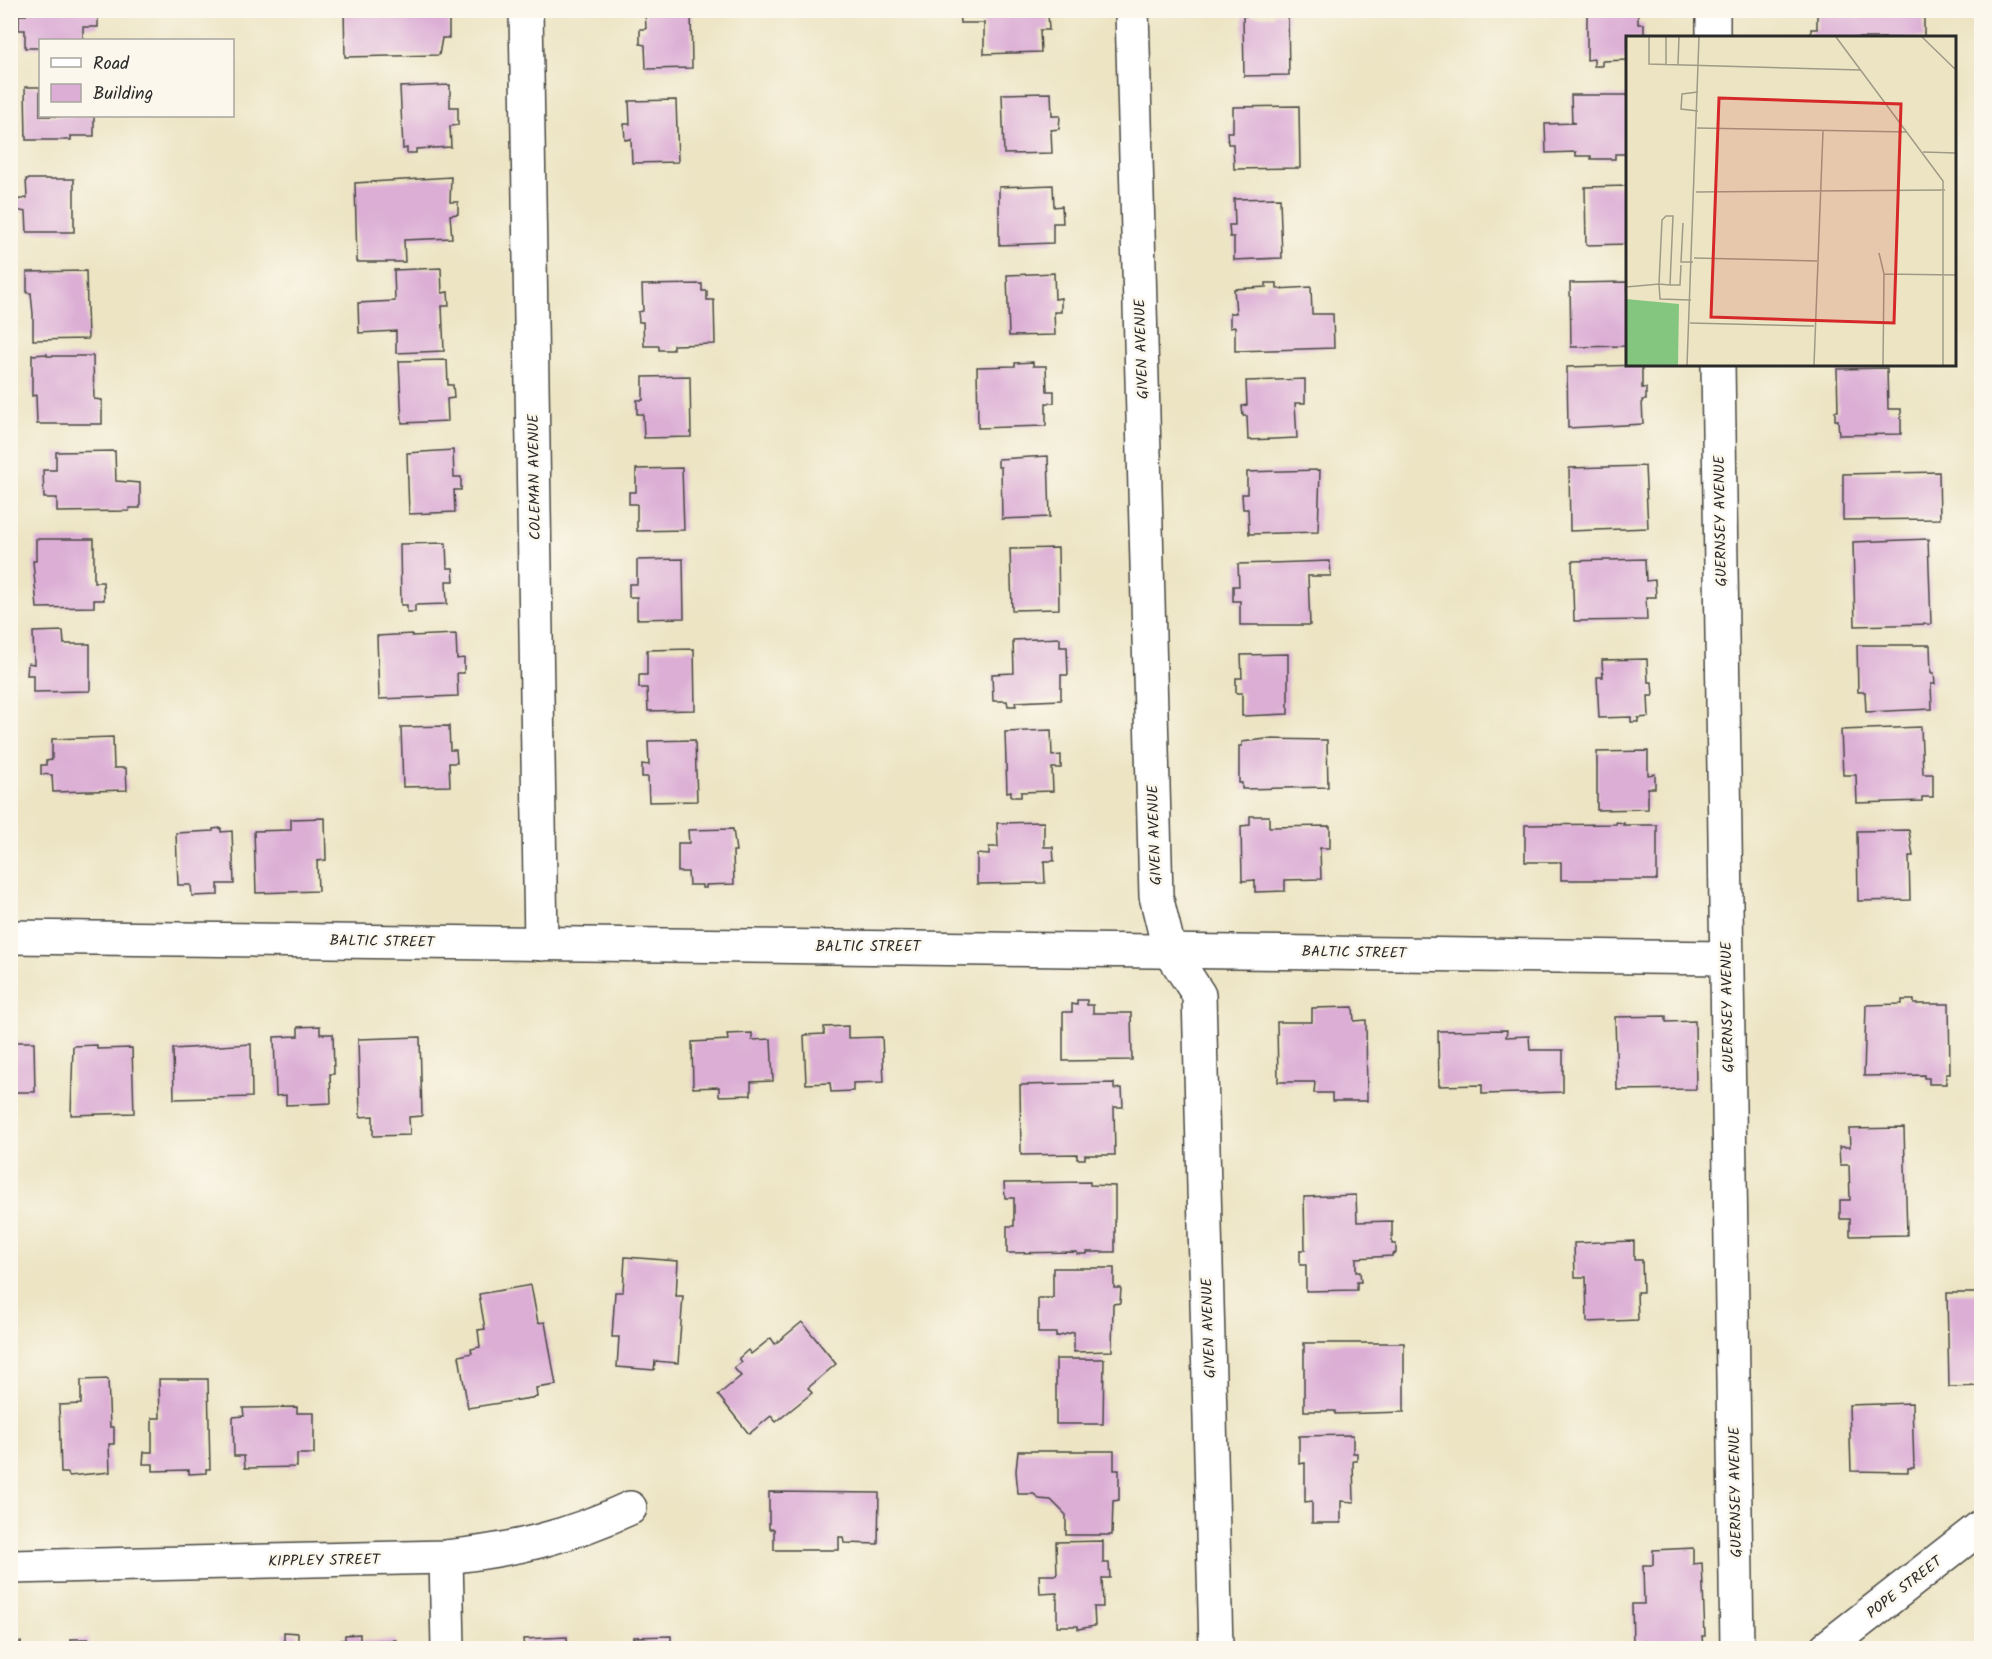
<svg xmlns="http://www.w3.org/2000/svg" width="1992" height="1659" viewBox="0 0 1992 1659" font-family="Kalam,sans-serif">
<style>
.building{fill:#dcaed5}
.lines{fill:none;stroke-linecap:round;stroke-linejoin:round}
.minor-casing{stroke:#484742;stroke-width:36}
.minor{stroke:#fff;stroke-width:33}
.labels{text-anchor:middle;stroke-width:5;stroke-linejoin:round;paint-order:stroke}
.street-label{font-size:15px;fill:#2b2b2b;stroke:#fbf7ec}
.inset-road{fill:none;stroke:#9f9a86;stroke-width:1.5}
.view{fill:#d62828;fill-opacity:0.15;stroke:#d62828;stroke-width:3}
.inset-edge{fill:none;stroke:#2b2b2b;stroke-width:3}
</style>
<rect width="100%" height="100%" fill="#fbf7ec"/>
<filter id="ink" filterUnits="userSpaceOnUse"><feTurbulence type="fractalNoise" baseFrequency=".0167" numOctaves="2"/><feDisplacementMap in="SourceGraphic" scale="12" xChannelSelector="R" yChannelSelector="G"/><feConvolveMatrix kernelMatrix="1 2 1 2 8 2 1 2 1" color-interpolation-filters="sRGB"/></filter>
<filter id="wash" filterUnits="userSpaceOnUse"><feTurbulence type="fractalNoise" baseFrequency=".008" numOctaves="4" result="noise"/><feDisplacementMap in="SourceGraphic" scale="24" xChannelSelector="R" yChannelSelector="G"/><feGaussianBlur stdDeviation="1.35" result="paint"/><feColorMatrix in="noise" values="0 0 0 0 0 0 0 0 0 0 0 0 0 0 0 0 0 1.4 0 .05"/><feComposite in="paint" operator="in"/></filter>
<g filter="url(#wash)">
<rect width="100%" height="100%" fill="#ece4c3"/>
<g id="blocks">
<g class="building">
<polygon points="25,10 98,10 98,27 83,27 83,40 40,40 40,48 25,48 25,30 19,30 19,15 26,15"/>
<polygon points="344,10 449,12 449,38 442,38 439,55 345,57"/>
<polygon points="645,10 691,10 692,68 646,69 645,45 640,44 640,29 646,29"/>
<polygon points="959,10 1040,10 1040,15 1048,14 1049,30 1040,30 1041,52 984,54 984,23 960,23"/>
<polygon points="1587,10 1638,10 1638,24 1644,24 1644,38 1628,38 1628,60 1602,61 1602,66 1594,66 1594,59 1587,60"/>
<polygon points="1817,10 1924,10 1924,38 1811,38 1811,29 1817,29"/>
<polygon points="1274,13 1288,13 1289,75 1244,76 1243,16 1274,16"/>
<polygon points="450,85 450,107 458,107 458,125 450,126 451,147 416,149 416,153 407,153 407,148 403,149 400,87"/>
<polygon points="25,87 40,87 40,116 94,116 94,136 71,136 71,140 26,140"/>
<polygon points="1051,93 1052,116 1060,116 1059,129 1051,130 1052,153 1004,154 1002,94"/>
<polygon points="1571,95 1628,95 1628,154 1615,154 1615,159 1591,159 1591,156 1576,156 1576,152 1546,153 1545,124 1575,123 1572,122"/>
<polygon points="676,100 678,162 632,163 631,139 625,140 624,124 630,124 629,101"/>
<polygon points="1299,106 1300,168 1234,169 1233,144 1228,144 1227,132 1233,132 1233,107"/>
<polygon points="451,177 450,202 458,202 458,214 450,215 452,238 404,240 405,262 357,262 355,183"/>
<polygon points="26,179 74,179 74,232 27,232 26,212 16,210 16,200 27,198"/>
<polygon points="1053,185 1054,207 1062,206 1063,223 1053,223 1053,243 999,245 999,187"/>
<polygon points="1628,186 1628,244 1586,245 1585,187"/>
<polygon points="1280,198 1282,258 1234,260 1234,237 1230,237 1229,225 1235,225 1234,199"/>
<polygon points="441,268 442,293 448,292 449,306 442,306 444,351 396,353 396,331 359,333 358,303 395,301 394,270"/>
<polygon points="86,271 88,339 33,340 33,314 31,293 27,293 27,272"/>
<polygon points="1054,273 1055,299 1061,298 1061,312 1054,312 1055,335 1009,336 1007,275"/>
<polygon points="1628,282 1628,346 1571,347 1570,283"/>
<polygon points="1266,283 1277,283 1277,289 1311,287 1312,314 1333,314 1334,348 1235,351 1235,327 1230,328 1230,313 1236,313 1234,289 1266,287"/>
<polygon points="702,284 702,291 707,291 707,300 714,300 715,344 673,345 673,350 659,350 659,346 644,346 643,322 639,322 638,312 643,311 642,285"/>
<polygon points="47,354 47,356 93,356 94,399 102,400 102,424 37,424 36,395 32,396 32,355"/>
<polygon points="447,360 448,385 453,385 454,398 447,399 448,421 402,423 399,361"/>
<polygon points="1033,362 1033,366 1046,366 1047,391 1054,391 1054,403 1046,403 1046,426 978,428 977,367 1015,366 1015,363"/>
<polygon points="1642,365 1642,388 1646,388 1646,400 1642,400 1643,424 1568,428 1567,367"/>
<polygon points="1887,368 1888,409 1901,409 1901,434 1839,435 1838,420 1835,420 1835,411 1838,411 1837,369"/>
<polygon points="690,376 691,437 644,438 643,414 637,414 637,400 643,400 643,377"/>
<polygon points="1305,379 1305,403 1295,403 1297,438 1248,440 1247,416 1243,416 1242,406 1247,405 1246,381"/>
<polygon points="453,450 454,477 461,477 461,490 454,490 455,512 409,514 407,453"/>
<polygon points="115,451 116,481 140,483 140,508 130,508 129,511 57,512 57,498 44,498 43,470 56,470 56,452"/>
<polygon points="1048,456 1050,517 1002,519 1001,467 998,467 998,459"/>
<polygon points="1645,466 1648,528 1570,531 1569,468"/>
<polygon points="682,468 684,530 637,531 637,504 629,504 629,492 636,492 636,469"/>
<polygon points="1320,470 1318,532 1249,534 1248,509 1243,509 1242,494 1247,494 1247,472"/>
<polygon points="1939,472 1940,519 1843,520 1843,474"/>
<polygon points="36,539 94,539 94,582 103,582 104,600 94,600 94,607 37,608 33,561 36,561"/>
<polygon points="1928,539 1931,624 1855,626 1853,542"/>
<polygon points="446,543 447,568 453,568 454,581 446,581 447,604 415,605 415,612 407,612 407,605 401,605 400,544"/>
<polygon points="1058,548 1059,609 1012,610 1010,549"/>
<polygon points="683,559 684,618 637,619 637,597 629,597 629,584 637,584 637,560"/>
<polygon points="1645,559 1646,581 1655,580 1656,597 1646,597 1647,620 1574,621 1572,561"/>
<polygon points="1330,561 1331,576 1308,576 1310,625 1240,625 1240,601 1233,601 1233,586 1239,586 1238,564"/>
<polygon points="63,631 64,644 90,644 90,691 33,692 33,675 27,675 28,663 34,664 33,632"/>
<polygon points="412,634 412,636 456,634 457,659 464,658 464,673 457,673 458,696 379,699 377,636"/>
<polygon points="1060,638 1060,647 1067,647 1068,675 1061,675 1061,700 1015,702 1016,706 1008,706 1007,701 993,701 992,674 1014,673 1013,640"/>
<polygon points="1857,645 1930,645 1931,673 1934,673 1935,684 1931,684 1932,709 1866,712 1865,692 1858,692"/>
<polygon points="694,649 695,710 648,711 647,688 639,688 639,675 647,675 647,650"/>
<polygon points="1288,654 1288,714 1242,716 1242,693 1236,693 1236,678 1242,678 1241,655"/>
<polygon points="1647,659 1648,682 1652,682 1653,696 1648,696 1649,717 1638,718 1638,722 1631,722 1631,717 1599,718 1597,677 1603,677 1602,660"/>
<polygon points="449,726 450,750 456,750 457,763 449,763 450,786 403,787 401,727"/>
<polygon points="1921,727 1923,774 1933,774 1933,797 1922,797 1922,801 1857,803 1856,775 1843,775 1841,730"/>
<polygon points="1051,730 1052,756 1061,755 1061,768 1052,768 1053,791 1021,792 1021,797 1011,797 1011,791 1007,792 1005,732"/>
<polygon points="113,737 114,768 126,768 127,790 53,792 52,775 41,774 41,765 46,765 46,761 52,760 52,739"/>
<polygon points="1266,739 1327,740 1328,787 1242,789 1242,783 1239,783 1239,746 1242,746 1242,742"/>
<polygon points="695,740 697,801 649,802 648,777 642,777 642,764 649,765 648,741"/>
<polygon points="1648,751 1648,775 1655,774 1655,788 1648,788 1648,809 1597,810 1597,752"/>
<polygon points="1250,816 1269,816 1269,827 1330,826 1330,848 1320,848 1321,879 1285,880 1285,891 1255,892 1255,880 1242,881 1241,826 1250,825"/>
<polygon points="325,818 326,860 317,861 318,891 256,893 254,831 291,830 291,819"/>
<polygon points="1044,822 1044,847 1053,847 1054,861 1044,861 1045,883 977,884 977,854 989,855 989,847 998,847 997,823"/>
<polygon points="1616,822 1624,823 1623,825 1657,825 1657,880 1561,880 1561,862 1525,862 1525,825 1616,824"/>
<polygon points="221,828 221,832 232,831 234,884 218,884 218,895 192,896 191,885 178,885 176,833 213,831 213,829"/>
<polygon points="733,829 736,851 733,851 734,884 706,885 706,888 702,888 702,885 689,885 688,872 678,872 678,843 689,843 688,830"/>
<polygon points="1909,830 1913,856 1909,856 1910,900 1858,901 1857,831"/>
<polygon points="1077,1000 1087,1000 1087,1005 1093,1005 1093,1013 1131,1013 1132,1060 1063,1061 1063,1012 1072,1012 1072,1004 1077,1005"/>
<polygon points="1902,1000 1914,1000 1914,1004 1949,1004 1950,1074 1946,1074 1946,1084 1929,1084 1929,1078 1924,1078 1924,1075 1864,1076 1866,1005 1902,1004"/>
<polygon points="1353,1007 1354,1021 1366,1020 1367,1101 1332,1101 1332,1093 1314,1093 1315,1082 1278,1082 1277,1022 1312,1022 1312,1008"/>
<polygon points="1666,1016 1666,1022 1695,1021 1696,1089 1617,1090 1615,1017"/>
<polygon points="320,1026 320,1034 333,1034 334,1074 330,1074 331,1103 286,1105 286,1095 276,1096 274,1037 298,1036 298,1027"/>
<polygon points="848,1026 848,1038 882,1037 884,1082 853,1083 853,1091 831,1092 830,1083 806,1084 804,1035 824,1034 824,1027"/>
<polygon points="1507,1030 1506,1037 1529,1036 1530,1050 1563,1050 1563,1092 1482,1094 1482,1085 1439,1086 1438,1031"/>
<polygon points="752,1033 752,1040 771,1039 773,1081 751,1082 751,1095 719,1096 719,1087 693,1088 692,1042 728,1040 727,1034"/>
<polygon points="420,1037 422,1116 409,1117 410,1135 373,1136 373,1116 360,1117 358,1039"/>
<polygon points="10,1042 34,1042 35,1092 10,1092"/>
<polygon points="251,1044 252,1097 174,1099 173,1049"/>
<polygon points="97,1045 97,1049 132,1048 134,1113 71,1115 73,1046"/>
<polygon points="1114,1083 1114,1089 1122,1088 1123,1107 1114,1107 1115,1155 1085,1155 1085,1159 1077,1159 1077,1154 1021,1155 1020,1085"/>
<polygon points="1904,1128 1907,1235 1850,1236 1850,1219 1840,1219 1840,1200 1850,1200 1849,1165 1840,1165 1839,1147 1850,1147 1849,1129"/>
<polygon points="1090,1182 1090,1185 1115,1186 1115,1252 1087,1252 1087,1254 1077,1254 1077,1252 1007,1253 1007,1226 1014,1226 1014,1198 1005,1198 1004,1183"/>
<polygon points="1356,1195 1357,1222 1392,1221 1392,1244 1396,1244 1396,1253 1392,1254 1392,1256 1356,1258 1356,1272 1360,1272 1361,1282 1357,1282 1357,1290 1306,1291 1306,1265 1300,1265 1300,1250 1305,1250 1304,1197"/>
<polygon points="1634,1241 1634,1260 1642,1260 1643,1292 1637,1292 1638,1320 1587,1322 1586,1277 1575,1277 1574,1243"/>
<polygon points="625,1257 678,1261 676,1296 683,1296 678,1363 655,1361 654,1370 617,1367 619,1337 612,1337 615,1292 623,1292"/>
<polygon points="1053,1268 1114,1268 1114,1288 1121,1288 1120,1303 1113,1304 1112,1351 1074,1352 1074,1332 1056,1337 1056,1333 1038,1333 1038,1298 1053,1298"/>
<polygon points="531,1285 538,1323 545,1322 556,1385 536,1388 537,1397 468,1408 459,1356 472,1353 471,1349 480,1347 478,1330 485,1329 479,1294"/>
<polygon points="1947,1293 1982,1293 1982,1386 1949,1387"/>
<polygon points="802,1322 836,1364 808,1388 812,1393 776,1422 771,1416 749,1434 718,1395 741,1376 734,1368 742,1362 739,1358 748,1350 751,1354 771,1338 775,1344"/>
<polygon points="1304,1343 1404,1343 1404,1412 1335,1414 1335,1411 1304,1411"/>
<polygon points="1056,1359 1104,1359 1103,1424 1056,1424"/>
<polygon points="108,1379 110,1427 114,1427 114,1444 109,1444 110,1472 69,1476 68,1473 61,1473 59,1405 81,1404 81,1380"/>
<polygon points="159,1379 208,1379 210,1469 206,1469 206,1473 189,1474 189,1470 153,1471 153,1464 143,1464 144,1452 152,1452 152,1418 160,1418"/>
<polygon points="1912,1403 1914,1468 1908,1468 1908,1472 1851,1471 1849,1405"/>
<polygon points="297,1407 297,1413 314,1413 314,1454 297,1454 297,1467 245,1468 244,1456 234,1456 233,1417 244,1416 243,1408"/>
<polygon points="1353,1435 1353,1453 1357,1453 1357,1461 1353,1461 1354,1502 1341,1501 1341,1523 1312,1523 1312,1501 1305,1502 1305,1463 1299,1464 1299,1436"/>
<polygon points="1018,1451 1114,1451 1114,1470 1119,1470 1119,1500 1113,1501 1112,1535 1066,1535 1066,1515 1051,1500 1039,1499 1034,1494 1018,1494 1016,1471"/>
<polygon points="769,1492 879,1493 878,1544 844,1543 843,1537 839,1537 839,1550 774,1550 774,1529 769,1529"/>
<polygon points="1103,1541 1103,1563 1109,1563 1110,1578 1102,1578 1103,1607 1094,1607 1095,1626 1078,1629 1078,1626 1057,1626 1057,1593 1040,1594 1039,1575 1057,1575 1056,1542"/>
<polygon points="1693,1548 1693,1564 1702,1563 1705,1636 1702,1636 1703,1648 1645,1648 1645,1641 1633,1641 1632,1604 1644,1604 1643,1565 1653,1565 1653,1550"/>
<polygon points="284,1632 298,1633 298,1642 304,1642 304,1648 255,1648 255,1643 284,1643"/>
<polygon points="360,1634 360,1641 396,1640 396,1648 342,1648 341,1640 345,1640 345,1635"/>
<polygon points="671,1636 671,1648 615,1648 615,1646 633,1645 633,1637"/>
<polygon points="567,1637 568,1648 524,1648 523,1639"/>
<polygon points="71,1639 89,1639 89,1645 129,1644 129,1648 71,1648"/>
<rect x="10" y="1642" width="11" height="6"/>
</g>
</g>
</g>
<g filter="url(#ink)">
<use href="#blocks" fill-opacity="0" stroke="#484742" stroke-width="1.5"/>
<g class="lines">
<defs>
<g id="minor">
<polyline points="526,10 541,944"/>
<polyline points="1132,10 1156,896 1169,949 1199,995 1216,1648"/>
<polyline points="1713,10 1713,38"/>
<polyline points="1718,364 1737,1648"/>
<polyline points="10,937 1726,958"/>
<polyline points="446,1557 448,1648"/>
<path d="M10,1567L446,1557C514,1550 568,1537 630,1508"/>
<polyline points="1826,1648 1982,1526"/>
</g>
</defs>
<use href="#minor" class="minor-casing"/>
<use href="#minor" class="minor"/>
</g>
</g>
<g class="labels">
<g class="street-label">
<text transform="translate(1141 349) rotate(-92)" y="5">GIVEN AVENUE</text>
<text transform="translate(534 477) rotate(-91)" y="5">COLEMAN AVENUE</text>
<text transform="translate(1720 521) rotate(-91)" y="5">GUERNSEY AVENUE</text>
<text transform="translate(1154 835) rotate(-92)" y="5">GIVEN AVENUE</text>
<text transform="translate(382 941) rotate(1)" y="5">BALTIC STREET</text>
<text x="868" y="951">BALTIC STREET</text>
<text transform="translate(1354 952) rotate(1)" y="5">BALTIC STREET</text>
<text transform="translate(1727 1007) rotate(-91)" y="5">GUERNSEY AVENUE</text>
<text transform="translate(1208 1328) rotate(-92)" y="5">GIVEN AVENUE</text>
<text transform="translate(1735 1492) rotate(-91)" y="5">GUERNSEY AVENUE</text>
<text transform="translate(324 1560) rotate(-1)" y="5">KIPPLEY STREET</text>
<text transform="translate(1904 1587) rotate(-38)" y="5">POPE STREET</text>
</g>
</g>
<g transform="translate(1626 36)">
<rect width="330" height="330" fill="#ece4c3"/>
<path d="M0,263L53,268L52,329H0Z" fill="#84c67f"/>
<path class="inset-road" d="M23,1V28L235,34M40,1V28M210,1L317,145V329M296,1L330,34M52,28L53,1M72,75L55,73L56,58L72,56M71,92L281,96M297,116L330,117M70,156L319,154M57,187L55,226H67M253,217L258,238L257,329M68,222L191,225M258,238L330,239M44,249L47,180H40L36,184L33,248L44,249H54L55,229M0,251L33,248L34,263L65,264M64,287L188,290M61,329L73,1M188,329L197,95"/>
<path class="view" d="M93,62L275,68L268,287L85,281Z"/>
<rect width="330" height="330" class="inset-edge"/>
</g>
<rect width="1992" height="1659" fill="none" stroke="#fbf7ec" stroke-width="36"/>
<rect x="39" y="39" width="195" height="78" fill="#fbf7ec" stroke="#a8a59f" stroke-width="1.5"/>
<rect x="51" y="58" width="30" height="9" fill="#ffffff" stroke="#a8a59f" stroke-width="1.5"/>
<text x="93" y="69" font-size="18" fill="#2b2b2b">Road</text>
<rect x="51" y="84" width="30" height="18" fill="#dcaed5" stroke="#a8a59f" stroke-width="1.5"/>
<text x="93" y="99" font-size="18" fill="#2b2b2b">Building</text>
</svg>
